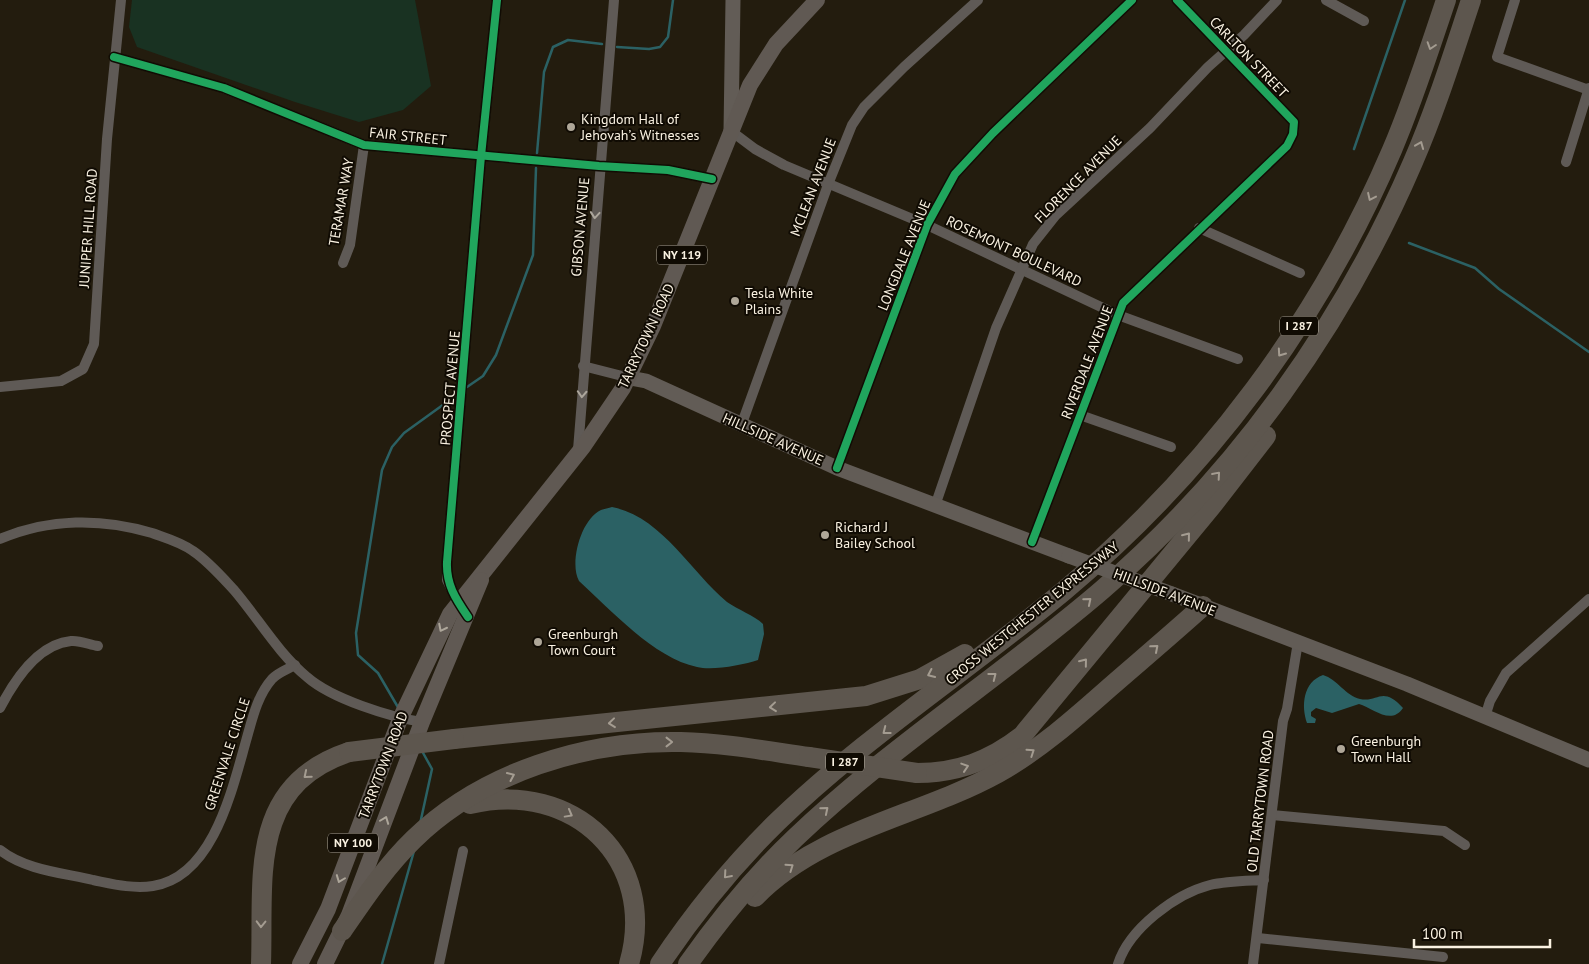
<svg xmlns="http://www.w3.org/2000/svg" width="1589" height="964" viewBox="0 0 1589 964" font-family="'PT Sans',sans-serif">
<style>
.green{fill:#193222}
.water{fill:#2b6164}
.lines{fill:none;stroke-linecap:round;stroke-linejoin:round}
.stream{stroke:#2b6164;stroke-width:2.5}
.street{stroke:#5f5a56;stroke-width:10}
.secondary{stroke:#625c56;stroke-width:15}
.primary{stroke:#605953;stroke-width:16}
.highway{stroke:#5d564e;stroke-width:20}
.secondary-bridge{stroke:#625c56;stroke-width:15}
.highway-bridge{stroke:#5d564e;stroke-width:20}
.cycleway-casing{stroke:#100b03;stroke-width:11}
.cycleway{stroke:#20a55d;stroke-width:8}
.oneway{stroke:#a49c91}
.oneway2{stroke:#aca69c}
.oneway3{stroke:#ada69a}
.poi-dot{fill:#afa798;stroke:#100b03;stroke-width:2}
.labels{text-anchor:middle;stroke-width:4;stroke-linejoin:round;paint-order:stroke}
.shield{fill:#100b03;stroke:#b4ad9f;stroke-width:1}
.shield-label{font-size:12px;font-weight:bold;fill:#faf2e2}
.street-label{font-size:14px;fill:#faf2e2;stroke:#100b03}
.poi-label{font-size:14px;fill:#faf2e2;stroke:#100b03;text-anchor:start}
</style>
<rect width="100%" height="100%" fill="#231c0e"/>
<polygon class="green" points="132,0 415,0 431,86 403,110 359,122 295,102 137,47 129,27"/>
<g class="water">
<path d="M612,507C662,517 690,571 727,602C738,610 754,615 763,624L764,634L758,660C743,665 712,671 697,667C654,658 611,610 579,581C569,563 581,519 601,510C604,509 609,508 612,507Z"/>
<path d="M1323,675C1337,679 1346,696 1360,699C1378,703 1382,685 1403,708C1391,726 1373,708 1359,704L1332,713L1316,708L1311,712V716L1316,719L1315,723H1307C1301,706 1303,682 1323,675Z"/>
</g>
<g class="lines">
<g class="stream">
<polyline points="617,47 649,49 660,47 668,37 673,0"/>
<polyline points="1354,149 1405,0"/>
<polyline points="537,153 544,72 553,47 568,40 602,44"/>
<polyline points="1409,243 1475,268 1499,289 1589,352"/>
<polyline points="467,387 483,376 496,355 533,255 536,168"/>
<polyline points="399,709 378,673 358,655 356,633 382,470 392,447 404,433 458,394"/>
<polyline points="420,824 432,769 422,751"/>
<polyline points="382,964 414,851"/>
</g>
<g class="street">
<polyline points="1326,0 1364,21"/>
<polyline points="1515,0 1497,57 1589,90"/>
<polyline points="114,57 224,88 364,145 599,166 668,170 712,179"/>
<polyline points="731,131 755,149 784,165 927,225 1118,315 1238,359"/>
<polyline points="1566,162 1589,88"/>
<polyline points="1199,228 1300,273"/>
<polyline points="343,263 350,245 364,145"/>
<polyline points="583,366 630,378"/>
<polyline points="0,387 61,381 83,369 94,344 107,139 121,0"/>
<polyline points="1080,415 1171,447"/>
<polyline points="741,426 829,182 852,125 864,107 904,67 978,0"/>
<polyline points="578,450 614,0"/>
<polyline points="837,468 927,225 955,174 993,133 1132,0"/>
<polyline points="935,506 996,328 1033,244 1056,215 1150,128 1208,67 1244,35 1277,0"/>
<path d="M0,539C49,518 102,518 152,533C166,538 181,542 193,551C208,561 222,577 234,590C258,618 278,653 307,677C332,699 390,717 422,722"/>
<polyline points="1032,542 1123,303 1287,146 1293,134 1294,122 1177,0"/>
<polyline points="460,606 447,580 447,562 481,156 497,0"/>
<path d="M0,708C14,681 38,644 71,641C80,640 90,645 98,646"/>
<polyline points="1485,717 1490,701 1506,673 1589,599"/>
<polyline points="1272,815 1444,831 1465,845"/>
<path d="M0,850C25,870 63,873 93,880C113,884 132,889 153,886C213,877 232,790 246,741C252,720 257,696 272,679C277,673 288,669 295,665"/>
<polyline points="1258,938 1443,957"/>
<polyline points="439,964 463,851"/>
<path d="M1118,964C1129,929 1175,894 1210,885C1227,881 1246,881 1264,880"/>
<polyline points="1253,964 1283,721 1287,709 1298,642"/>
</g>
<g class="secondary">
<polyline points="731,131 733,0"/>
<polyline points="630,378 646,381 837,468 1069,556"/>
<polyline points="1172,594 1407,684 1589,760"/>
</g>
<g class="primary">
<polyline points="300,964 328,909 400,719 450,614 583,447 623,388 653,326 750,85 776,44 817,0"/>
<polyline points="325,964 349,915 422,722 481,580"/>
</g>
<g class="highway">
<polyline points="454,739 866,696 920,679 965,654"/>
<path d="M917,773C957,773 990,761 1022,736L1211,507L1266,436"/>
<path d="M470,804C573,779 659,860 629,964"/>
<path d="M755,897C820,830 918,817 998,773C1039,750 1074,719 1109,688C1140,661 1172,634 1203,606"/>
<path d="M342,931C364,899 386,866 414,839C483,772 587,740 681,742C724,743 767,751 809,757"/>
<path d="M261,964C264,878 247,786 349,752"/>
<path d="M660,964C694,913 733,865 777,822C866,736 970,669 1065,590C1207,471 1319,321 1392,150C1413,101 1429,50 1446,0"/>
<path d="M688,964C720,919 755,876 795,838C890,747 1002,676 1102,590C1237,474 1343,325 1413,162C1436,109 1453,54 1471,0"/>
</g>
<polyline class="secondary-bridge" points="1069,556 1172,594"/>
<g class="highway-bridge">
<polyline points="349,752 454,739"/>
<polyline points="809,757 917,773"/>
</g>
<defs>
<g id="cycleway">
<polyline points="114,57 224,88 364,145 599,166 668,170 712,179"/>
<polyline points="837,468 927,225 955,174 993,133 1132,0"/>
<polyline points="1032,542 1123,303 1287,146 1293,134 1294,122 1177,0"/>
<path d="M468,617C455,598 446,584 447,562L481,156L497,0"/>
</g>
</defs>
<use href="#cycleway" class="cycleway-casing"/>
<use href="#cycleway" class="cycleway"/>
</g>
<defs><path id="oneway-chevron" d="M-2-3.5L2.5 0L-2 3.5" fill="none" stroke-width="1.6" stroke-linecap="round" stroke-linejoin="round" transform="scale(1.25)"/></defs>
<g class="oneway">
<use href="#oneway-chevron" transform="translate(1431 46) rotate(108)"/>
<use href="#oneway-chevron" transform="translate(1420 145) rotate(-68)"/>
<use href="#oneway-chevron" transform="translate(1371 197) rotate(115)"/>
<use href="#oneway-chevron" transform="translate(1281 353) rotate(125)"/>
<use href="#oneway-chevron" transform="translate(1217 475) rotate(-49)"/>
<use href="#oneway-chevron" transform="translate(1187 536) rotate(-51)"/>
<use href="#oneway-chevron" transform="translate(1088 601) rotate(-40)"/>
<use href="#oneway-chevron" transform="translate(1155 648) rotate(-41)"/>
<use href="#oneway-chevron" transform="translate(1084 662) rotate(-51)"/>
<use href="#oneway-chevron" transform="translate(931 674) rotate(155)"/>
<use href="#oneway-chevron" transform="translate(993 676) rotate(-38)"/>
<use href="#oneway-chevron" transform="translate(773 707) rotate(174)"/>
<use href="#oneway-chevron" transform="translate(612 723) rotate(174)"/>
<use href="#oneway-chevron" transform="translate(886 731) rotate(142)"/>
<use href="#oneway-chevron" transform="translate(669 742)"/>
<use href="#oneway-chevron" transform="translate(1031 752) rotate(-34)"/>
<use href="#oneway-chevron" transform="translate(965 767) rotate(-18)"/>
<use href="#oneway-chevron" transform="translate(307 775) rotate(140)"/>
<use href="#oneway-chevron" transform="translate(511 776) rotate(-24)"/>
<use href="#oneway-chevron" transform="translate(825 810) rotate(-40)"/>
<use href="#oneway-chevron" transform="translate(569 814) rotate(29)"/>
<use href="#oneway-chevron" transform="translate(790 867) rotate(-35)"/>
<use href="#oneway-chevron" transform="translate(727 875) rotate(131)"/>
<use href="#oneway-chevron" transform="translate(261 924) rotate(91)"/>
</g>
<g class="oneway2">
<use href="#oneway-chevron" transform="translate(595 215) rotate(95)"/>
<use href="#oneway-chevron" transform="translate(582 394) rotate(93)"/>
</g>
<g class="oneway3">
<use href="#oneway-chevron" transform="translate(442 628) rotate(117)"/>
<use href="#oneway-chevron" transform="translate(385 820) rotate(-69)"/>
<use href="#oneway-chevron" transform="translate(340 879) rotate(111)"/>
</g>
<g class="poi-dot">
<circle cx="571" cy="127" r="5"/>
<circle cx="735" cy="301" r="5"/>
<circle cx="825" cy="535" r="5"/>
<circle cx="538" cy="642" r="5"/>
<circle cx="1341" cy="749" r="5"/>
</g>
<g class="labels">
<g class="shield">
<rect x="657" y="245.5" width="50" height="19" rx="4"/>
<rect x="1280" y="316.5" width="38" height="19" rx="4"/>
<rect x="826" y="752.5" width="38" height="19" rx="4"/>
<rect x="328" y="833.5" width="50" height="19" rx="4"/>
</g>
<g class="shield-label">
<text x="682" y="259">NY 119</text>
<text x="1299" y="330">I 287</text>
<text x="845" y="766">I 287</text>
<text x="353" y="847">NY 100</text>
</g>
<g class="street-label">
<text transform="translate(1249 57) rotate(46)" y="5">CARLTON STREET</text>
<text transform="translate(408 136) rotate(6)" y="5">FAIR STREET</text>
<text transform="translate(1078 179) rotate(-45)" y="5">FLORENCE AVENUE</text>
<text transform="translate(813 187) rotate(-69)" y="5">MCLEAN AVENUE</text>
<text transform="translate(341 202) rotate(-80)" y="5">TERAMAR WAY</text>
<text transform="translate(580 227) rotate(-85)" y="5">GIBSON AVENUE</text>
<text transform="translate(88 228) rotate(-86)" y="5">JUNIPER HILL ROAD</text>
<text transform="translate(1014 251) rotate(25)" y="5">ROSEMONT BOULEVARD</text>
<text transform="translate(904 255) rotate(-68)" y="5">LONGDALE AVENUE</text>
<text transform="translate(646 336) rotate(-65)" y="5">TARRYTOWN ROAD</text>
<text transform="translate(1087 362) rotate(-69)" y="5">RIVERDALE AVENUE</text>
<text transform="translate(450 388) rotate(-85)" y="5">PROSPECT AVENUE</text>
<text transform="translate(773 439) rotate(24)" y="5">HILLSIDE AVENUE</text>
<text transform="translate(1165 592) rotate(21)" y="5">HILLSIDE AVENUE</text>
<text transform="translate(1032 613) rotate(-39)" y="5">CROSS WESTCHESTER EXPRESSWAY</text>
<text transform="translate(227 754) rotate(-72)" y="5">GREENVALE CIRCLE</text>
<text transform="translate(383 765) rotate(-69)" y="5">TARRYTOWN ROAD</text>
<text transform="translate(1260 801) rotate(-83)" y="5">OLD TARRYTOWN ROAD</text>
</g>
<g class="poi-label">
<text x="581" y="124">Kingdom Hall of<tspan x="581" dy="16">Jehovah’s Witnesses</tspan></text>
<text x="745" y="298">Tesla White<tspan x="745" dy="16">Plains</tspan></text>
<text x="835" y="532">Richard J<tspan x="835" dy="16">Bailey School</tspan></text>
<text x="548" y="639">Greenburgh<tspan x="548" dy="16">Town Court</tspan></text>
<text x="1351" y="746">Greenburgh<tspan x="1351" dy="16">Town Hall</tspan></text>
</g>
</g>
<path d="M1414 939v8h136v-8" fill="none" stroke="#faf2e2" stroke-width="2.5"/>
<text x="1422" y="939" font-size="15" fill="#faf2e2" stroke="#100b03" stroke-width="4" paint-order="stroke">100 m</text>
</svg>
